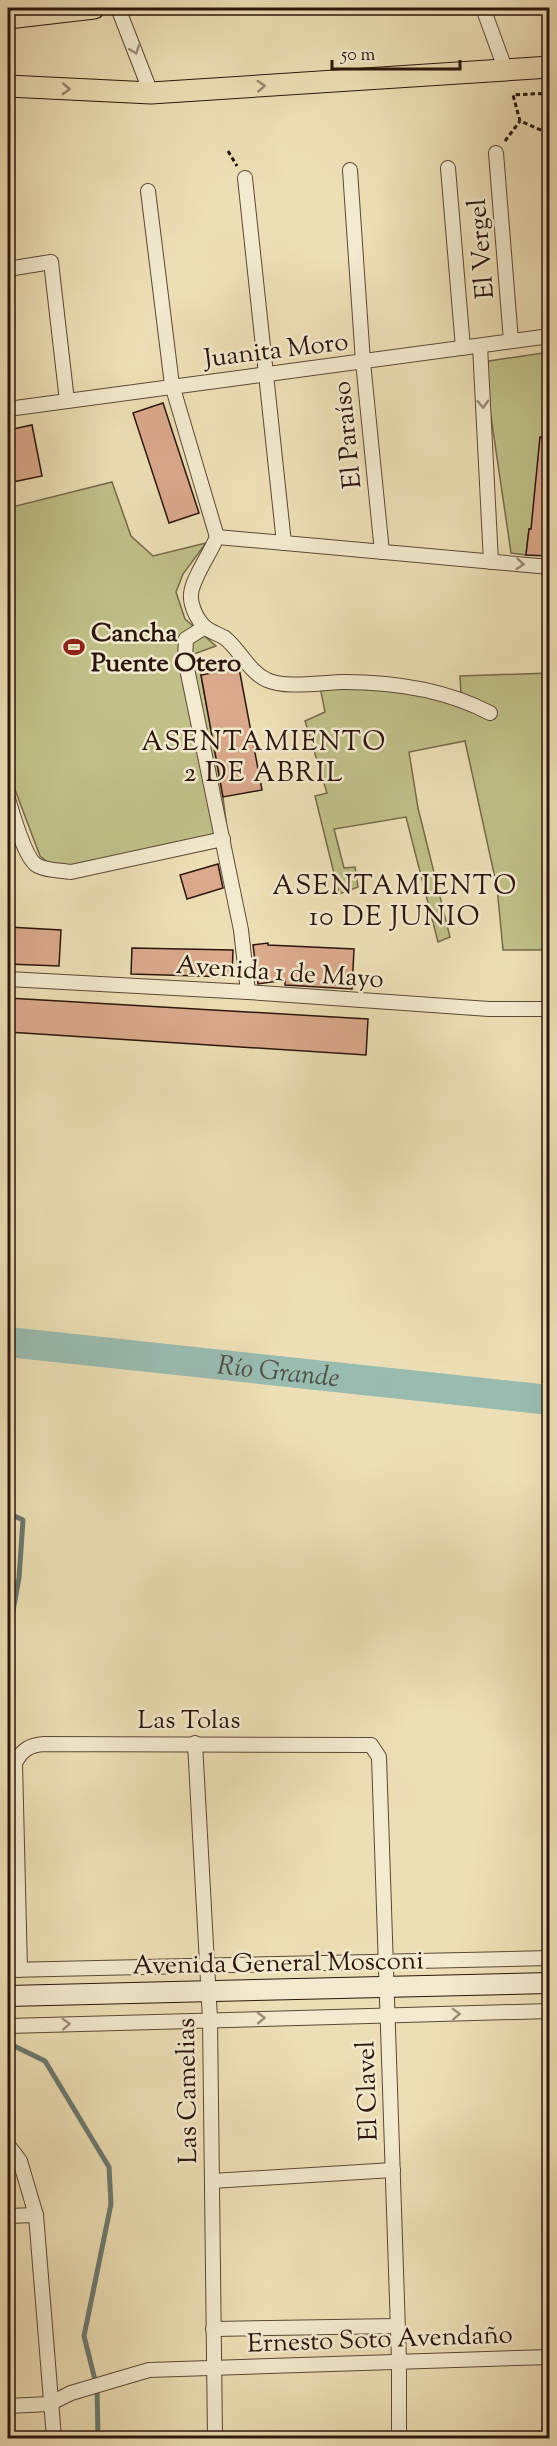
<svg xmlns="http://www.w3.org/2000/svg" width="557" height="2446" viewBox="0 0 557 2446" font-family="'Sorts Mill Goudy',serif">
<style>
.green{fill:#c0c088;stroke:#766a4a;stroke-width:1.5}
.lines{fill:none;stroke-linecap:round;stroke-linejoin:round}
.stream{stroke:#6d796f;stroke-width:5}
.river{stroke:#99bcb1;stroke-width:30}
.building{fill:#dba98c;stroke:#2b150c;stroke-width:1.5}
.minor-casing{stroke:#5c4836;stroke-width:16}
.secondary-casing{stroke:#2b150c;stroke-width:22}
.primary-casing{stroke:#2b150c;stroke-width:23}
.path{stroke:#2b150c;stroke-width:3;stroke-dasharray:4.5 3;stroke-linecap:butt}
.minor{stroke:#f3eacf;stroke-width:14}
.secondary{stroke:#f3eacf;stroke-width:20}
.primary{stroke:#eddfb5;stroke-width:21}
.oneway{stroke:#998a77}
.oneway2{stroke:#968469}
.labels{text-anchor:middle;stroke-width:5;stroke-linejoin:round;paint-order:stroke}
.street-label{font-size:26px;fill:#2b150c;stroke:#f3eacf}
.poi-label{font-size:26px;font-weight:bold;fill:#2b150c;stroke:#f3eacf;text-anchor:start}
.neighbourhood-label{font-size:27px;letter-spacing:1.5px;fill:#2b150c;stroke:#f3eacf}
.water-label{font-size:27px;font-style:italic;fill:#524f46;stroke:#f3eacf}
</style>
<rect width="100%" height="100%" fill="#eddfb5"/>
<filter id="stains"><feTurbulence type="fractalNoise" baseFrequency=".00333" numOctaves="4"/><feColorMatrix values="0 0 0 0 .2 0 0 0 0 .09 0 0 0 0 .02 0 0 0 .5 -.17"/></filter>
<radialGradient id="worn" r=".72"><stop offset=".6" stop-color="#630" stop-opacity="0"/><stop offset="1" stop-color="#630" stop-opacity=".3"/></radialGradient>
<g class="green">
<polygon points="549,352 549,531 529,529 526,555 511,553 484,369 489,361"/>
<polygon points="112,482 131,536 153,556 206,543 183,574 176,592 185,619 216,646 194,654 201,675 223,797 229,845 135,864 60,872 40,856 8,771 8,508"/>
<polygon points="549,673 550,939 544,940 542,950 503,950 497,887 465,741 409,752 418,808 450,937 438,942 406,817 334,829 344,868 355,867 358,887 339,894 315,796 327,793 305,721 325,712 320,687 461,694 460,676"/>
</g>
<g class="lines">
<g class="stream">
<polyline points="8,1513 23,1520 19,1578 8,1638"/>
<polyline points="8,2043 45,2061 109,2167 111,2204 84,2336 97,2388 98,2438"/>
</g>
<path class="river" id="s1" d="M8,1342L550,1400"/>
</g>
<g class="building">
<polygon points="163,403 199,513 169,523 133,413"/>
<polygon points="32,425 42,476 8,483 8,430"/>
<polygon points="540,437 549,438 549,556 526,555 529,529 531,529"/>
<polygon points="239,668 262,790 223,797 201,675"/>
<polygon points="218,864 223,888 187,899 180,875"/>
<polygon points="8,927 61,930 59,966 8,964"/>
<polygon points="268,943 268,945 354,949 352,989 285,985 285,980 258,984 253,945"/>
<polygon points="132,948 233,950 232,977 131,974"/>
<polygon points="8,998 368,1019 366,1055 8,1032"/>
</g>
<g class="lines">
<defs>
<g id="minor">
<polyline points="118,8 151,93"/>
<polyline points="483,8 506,71"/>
<polyline points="496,153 511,341"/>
<polyline points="448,168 463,348"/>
<polyline points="350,170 363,362 382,552"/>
<polyline points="245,178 284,543"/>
<polyline points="148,191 172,385 217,537"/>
<polyline points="8,269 51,262 67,401"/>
<polyline points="480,346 491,562"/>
<polyline points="8,409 550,336"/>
<path d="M217,537C210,554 192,579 191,594C190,605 197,620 205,627C210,632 219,634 225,638C240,650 249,672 267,680C286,689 323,682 344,682C393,682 446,690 490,713"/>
<polyline points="217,537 550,567"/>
<polyline points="205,627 186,639 185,659 241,930 248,992"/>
<path d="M8,799C13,814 25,860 38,866C48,871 60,870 71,872L223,839"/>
<polyline points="8,979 248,992 489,1009 550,1009"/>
<polyline points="195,1743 210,2019 215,2438"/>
<polyline points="8,1970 550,1958"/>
<path d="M20,1970L15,1763C22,1750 29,1745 44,1744L371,1745L379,1757L399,2361V2438"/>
<polyline points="8,2026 550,2011"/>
<polyline points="8,2145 20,2161 36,2215 54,2438"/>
<polyline points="212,2181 393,2170"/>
<polyline points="8,2216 36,2215"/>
<polyline points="213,2329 397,2326"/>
<polyline points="8,2406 49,2404 71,2393 149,2370 550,2357"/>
</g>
<polyline id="secondary" points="8,1996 550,1983"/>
<g id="primary">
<polyline points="8,18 94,8"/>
<polyline points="8,86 151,93 550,67"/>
</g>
</defs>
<use href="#minor" class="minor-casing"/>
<use href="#secondary" class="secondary-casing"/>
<use href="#primary" class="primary-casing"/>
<g class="path">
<polyline points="550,93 513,95 520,121 550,134"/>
<polyline points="505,141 520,121"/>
<polyline points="228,151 237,166"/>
</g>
<use href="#minor" class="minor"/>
<use href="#secondary" class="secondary"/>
<use href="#primary" class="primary"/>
</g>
<defs><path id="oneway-chevron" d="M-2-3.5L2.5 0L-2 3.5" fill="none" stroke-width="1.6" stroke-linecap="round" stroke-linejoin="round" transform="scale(1.5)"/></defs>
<g class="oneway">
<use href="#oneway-chevron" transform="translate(135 50) rotate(69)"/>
<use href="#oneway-chevron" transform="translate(483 404) rotate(87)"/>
<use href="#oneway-chevron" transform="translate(520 564) rotate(5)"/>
<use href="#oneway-chevron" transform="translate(456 2014) rotate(-2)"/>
<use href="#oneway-chevron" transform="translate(261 2018) rotate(-1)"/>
<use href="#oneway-chevron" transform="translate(66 2024) rotate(-2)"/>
</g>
<g class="oneway2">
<use href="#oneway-chevron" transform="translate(261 86) rotate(-3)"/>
<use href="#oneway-chevron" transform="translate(66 89) rotate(3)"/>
</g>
<defs>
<symbol id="stadium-bare" viewBox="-9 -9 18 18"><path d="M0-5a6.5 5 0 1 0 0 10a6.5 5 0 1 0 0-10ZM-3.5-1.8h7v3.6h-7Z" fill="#8f2418" stroke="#f3eacf" stroke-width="2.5" paint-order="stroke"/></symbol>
</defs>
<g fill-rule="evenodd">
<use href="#stadium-bare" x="59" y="632" width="30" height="30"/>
</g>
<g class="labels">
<g class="street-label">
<text transform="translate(480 249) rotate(-95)" y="9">El Vergel</text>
<text transform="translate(276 349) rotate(-7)" y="9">Juanita Moro</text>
<text transform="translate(346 435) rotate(-96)" y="9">El Paraíso</text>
<text transform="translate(280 971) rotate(4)" y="9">Avenida 1 de Mayo</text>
<text x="189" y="1728">Las Tolas</text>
<text transform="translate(278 1962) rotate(-1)" y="9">Avenida General Mosconi</text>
<text transform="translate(186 2091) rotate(-91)" y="9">Las Camelias</text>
<text transform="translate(366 2091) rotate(-92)" y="9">El Clavel</text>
<text transform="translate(380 2338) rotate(-2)" y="9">Ernesto Soto Avendaño</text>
</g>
<g class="poi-label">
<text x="91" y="641">Cancha<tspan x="91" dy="30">Puente Otero</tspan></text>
</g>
<g class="neighbourhood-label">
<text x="264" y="750">ASENTAMIENTO<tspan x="264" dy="31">2 DE ABRIL</tspan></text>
<text x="395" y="894">ASENTAMIENTO<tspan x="395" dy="31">10 DE JUNIO</tspan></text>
</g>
<g class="water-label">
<text dy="9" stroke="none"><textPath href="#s1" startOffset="272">Río Grande</textPath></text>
</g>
</g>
<rect width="557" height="2446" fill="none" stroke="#eddfb5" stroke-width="30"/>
<rect x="9" y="9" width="539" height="2428" fill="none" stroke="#2b150c" stroke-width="3"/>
<rect x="15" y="15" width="527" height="2416" fill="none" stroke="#2b150c" stroke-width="1.5"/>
<path d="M332 60v9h128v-9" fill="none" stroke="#2b150c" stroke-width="3"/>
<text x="341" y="60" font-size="18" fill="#2b150c" stroke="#f3eacf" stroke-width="4.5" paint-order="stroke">50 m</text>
<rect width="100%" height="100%" filter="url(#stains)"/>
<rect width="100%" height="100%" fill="url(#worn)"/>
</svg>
